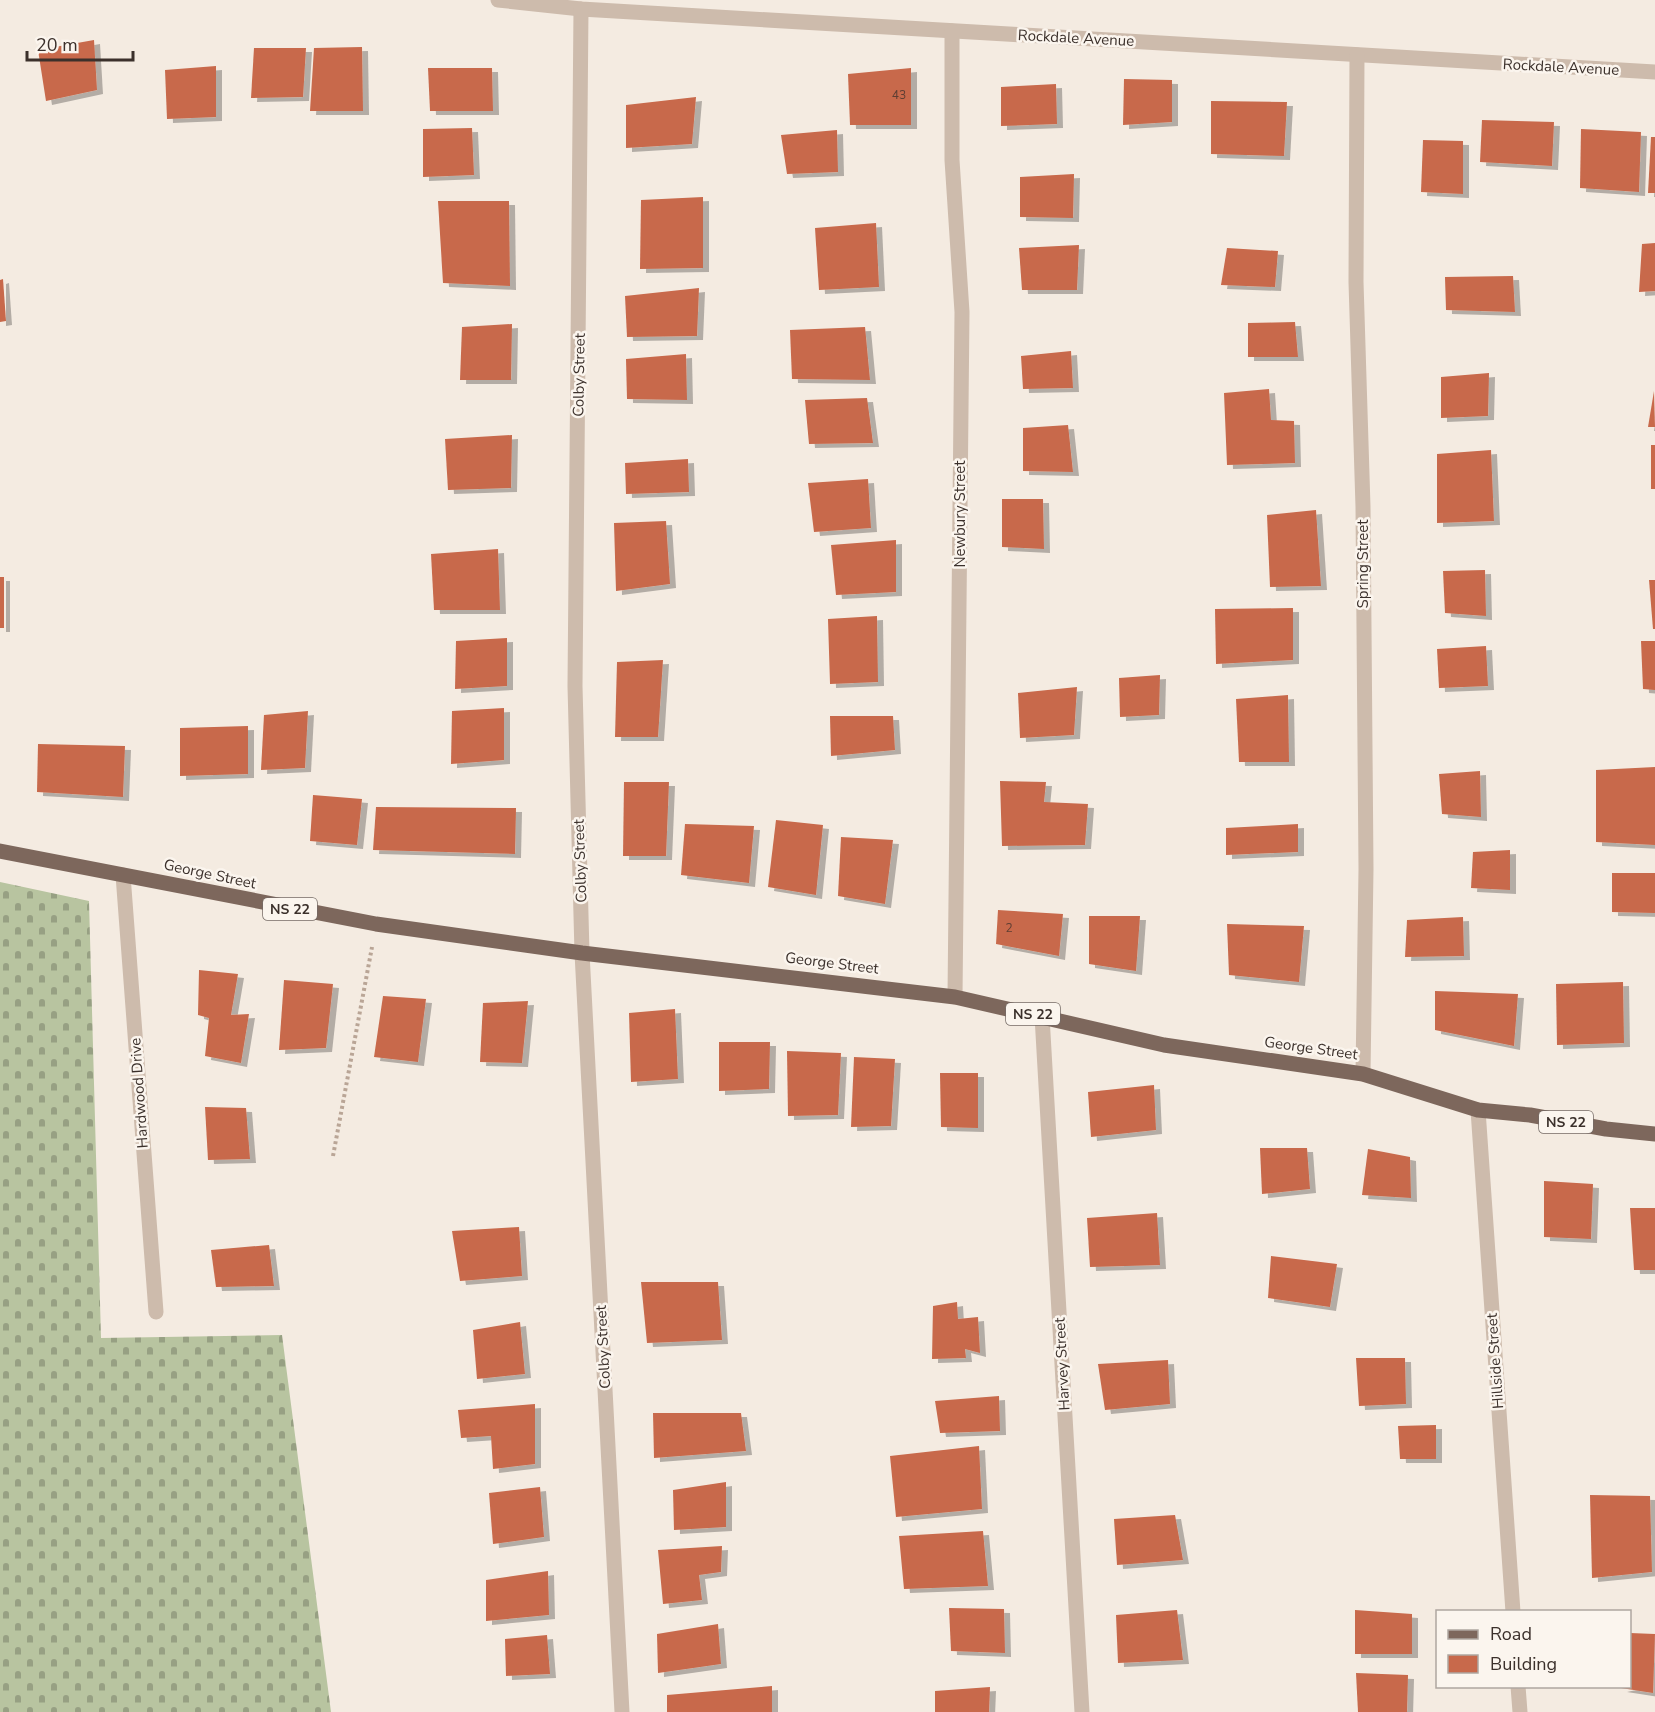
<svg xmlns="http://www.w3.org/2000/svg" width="1655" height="1712" viewBox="0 0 1655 1712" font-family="'Nunito Sans',sans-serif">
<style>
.cemetery{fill:url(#cemetery-stones)}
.building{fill:#c8694b;filter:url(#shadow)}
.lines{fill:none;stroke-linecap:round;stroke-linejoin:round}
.path{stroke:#b9a596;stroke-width:4;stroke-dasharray:3 3;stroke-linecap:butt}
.minor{stroke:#cdbbac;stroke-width:15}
.major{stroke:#7d675c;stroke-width:15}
.labels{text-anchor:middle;stroke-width:5;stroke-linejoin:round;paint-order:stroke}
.number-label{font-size:12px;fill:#5e3e33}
.shield{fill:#fbf5ee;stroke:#756b66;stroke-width:1.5}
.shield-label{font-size:14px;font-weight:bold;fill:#3b302b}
.street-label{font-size:15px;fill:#3b302b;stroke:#fbf5ee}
</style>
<defs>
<pattern id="cemetery-stones" width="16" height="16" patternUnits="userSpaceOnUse" patternTransform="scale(1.5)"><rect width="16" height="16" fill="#b8c4a0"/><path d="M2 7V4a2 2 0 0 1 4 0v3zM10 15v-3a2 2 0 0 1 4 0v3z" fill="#97a083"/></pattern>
<filter id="shadow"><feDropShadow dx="6" dy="4" stdDeviation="0" flood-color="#0004"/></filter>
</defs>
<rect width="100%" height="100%" fill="#f4ebe1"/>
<polygon class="cemetery" points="0,882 89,901 101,1338 282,1335 331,1712 0,1712"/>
<g class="building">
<polygon points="94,40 97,90 46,101 38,50"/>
<polygon points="362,47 363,111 310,111 314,48"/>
<polygon points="254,48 306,48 303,97 251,98"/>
<polygon points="216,66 216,117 167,119 165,70"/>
<polygon points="428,68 492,68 493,111 430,111"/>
<polygon points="911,68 911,125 850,125 848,74"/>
<polygon points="1124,79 1172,80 1172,122 1123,125"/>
<polygon points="1056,84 1057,124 1001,126 1001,87"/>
<polygon points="696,97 692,144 626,148 626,105"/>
<polygon points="1211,101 1287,102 1284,156 1211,154"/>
<polygon points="1482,120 1554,122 1552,166 1480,162"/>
<polygon points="472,128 474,175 423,177 423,129"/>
<polygon points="1581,129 1641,132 1639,192 1580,188"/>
<polygon points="837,130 838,172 787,174 781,135"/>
<polygon points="1651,137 1655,137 1655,193 1648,193"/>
<polygon points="1423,140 1463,141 1463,194 1421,192"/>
<polygon points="1074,174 1073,218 1020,217 1020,177"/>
<polygon points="703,197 703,268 640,269 641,200"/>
<polygon points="438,201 509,201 510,286 443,283"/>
<polygon points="876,223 879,287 819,290 815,228"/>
<polygon points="1655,243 1655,291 1639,292 1642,244"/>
<polygon points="1079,245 1077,290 1022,290 1019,248"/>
<polygon points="1227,248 1278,251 1275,287 1221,285"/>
<polygon points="1513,276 1515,312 1446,310 1445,277"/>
<polygon points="3,279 6,321 0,322 0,280"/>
<polygon points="699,288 697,336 627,337 625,296"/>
<polygon points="1295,322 1298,357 1248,357 1248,323"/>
<polygon points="512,324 511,380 460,380 462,327"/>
<polygon points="865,327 870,380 792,379 790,330"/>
<polygon points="1071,351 1073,388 1023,389 1021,356"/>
<polygon points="686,354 687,400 627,399 626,359"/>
<polygon points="1489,373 1488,416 1441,418 1441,377"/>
<polygon points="1269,389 1271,420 1294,421 1295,463 1227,465 1224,393"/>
<polygon points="1654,391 1655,427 1648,427"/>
<polygon points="867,398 873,443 809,444 805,400"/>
<polygon points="1068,425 1073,472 1023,471 1023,428"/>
<polygon points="512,435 511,488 448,490 445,439"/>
<rect x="1651" y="445" width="4" height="44"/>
<polygon points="1491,450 1494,521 1437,523 1437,454"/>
<polygon points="688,459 689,492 626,494 625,463"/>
<polygon points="868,479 871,528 814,532 808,483"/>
<polygon points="1002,499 1043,499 1044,549 1002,547"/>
<polygon points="1316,510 1321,586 1270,587 1267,515"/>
<polygon points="666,521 670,584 616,591 614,523"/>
<polygon points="896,540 896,592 836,595 831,545"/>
<polygon points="498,549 500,610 434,610 431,554"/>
<polygon points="1485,570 1486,616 1445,613 1443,571"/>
<rect x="0" y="577" width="4" height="51"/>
<polygon points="1649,580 1655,580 1655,629 1653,629"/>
<polygon points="1293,608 1293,660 1216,664 1215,609"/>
<polygon points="877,616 878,682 830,684 828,619"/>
<polygon points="507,638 507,686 455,689 456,641"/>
<polygon points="1641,641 1655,641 1655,690 1643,689"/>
<polygon points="1486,646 1488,686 1439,688 1437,649"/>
<polygon points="663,660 658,737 615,737 617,662"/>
<polygon points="1160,675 1159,715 1120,717 1119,678"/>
<polygon points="1077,687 1074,735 1020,738 1018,693"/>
<polygon points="1288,695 1289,762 1239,762 1236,699"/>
<polygon points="504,708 504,760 451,764 452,711"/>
<polygon points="308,711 305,768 261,770 264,715"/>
<polygon points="830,716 893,716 895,750 831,756"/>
<polygon points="248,726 248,774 180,776 180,728"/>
<polygon points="38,744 125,746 123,797 37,792"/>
<polygon points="1655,767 1655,845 1596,842 1596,770"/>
<polygon points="1480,771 1481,817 1442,814 1439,774"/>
<polygon points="1000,781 1046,782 1044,802 1088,804 1085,845 1002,846"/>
<polygon points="624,782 669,782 666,856 623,856"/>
<polygon points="313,795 362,799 357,845 310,841"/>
<polygon points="376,807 516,808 515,854 373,850"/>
<polygon points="776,820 823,825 816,895 768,887"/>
<polygon points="685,824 754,826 749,883 681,875"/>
<polygon points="1298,824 1298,852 1226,855 1226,828"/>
<polygon points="841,837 893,840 885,904 838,896"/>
<polygon points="1510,850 1510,890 1471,888 1473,852"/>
<polygon points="1612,873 1655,873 1655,913 1612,912"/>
<polygon points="998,910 1063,914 1059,956 996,944"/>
<polygon points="1089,916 1140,916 1136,971 1089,964"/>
<polygon points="1463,917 1464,956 1405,957 1407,920"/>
<polygon points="1227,924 1304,926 1299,982 1229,975"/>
<polygon points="199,970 238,974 231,1015 249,1014 241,1063 205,1056 209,1018 198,1015"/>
<polygon points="284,980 333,984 326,1048 279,1050"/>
<polygon points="1623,982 1624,1043 1557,1045 1556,984"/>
<polygon points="1435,991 1518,994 1514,1046 1435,1030"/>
<polygon points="383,996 426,999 418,1062 374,1057"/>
<polygon points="528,1001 522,1063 480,1062 483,1003"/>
<polygon points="675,1009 678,1079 631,1082 629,1013"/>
<polygon points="719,1042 770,1042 769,1089 719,1091"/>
<polygon points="787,1051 841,1053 838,1115 788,1116"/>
<polygon points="854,1057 895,1059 891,1126 851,1127"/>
<polygon points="940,1073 978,1073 978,1128 941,1127"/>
<polygon points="1154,1085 1156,1130 1091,1137 1088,1092"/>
<polygon points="205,1107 246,1108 250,1159 208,1160"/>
<polygon points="1260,1148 1307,1148 1310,1189 1262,1194"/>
<polygon points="1368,1149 1410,1157 1411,1198 1362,1195"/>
<polygon points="1544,1181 1593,1184 1591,1239 1544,1237"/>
<polygon points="1630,1208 1655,1208 1655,1270 1634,1270"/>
<polygon points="1157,1213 1160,1265 1090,1267 1087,1218"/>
<polygon points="519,1227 522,1276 460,1281 452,1231"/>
<polygon points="269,1245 274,1286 216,1287 211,1250"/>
<polygon points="1271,1256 1337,1264 1330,1307 1268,1298"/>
<polygon points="641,1282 718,1282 722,1340 647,1343"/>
<polygon points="957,1302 958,1319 978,1317 980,1353 965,1349 966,1358 932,1359 933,1306"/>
<polygon points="520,1322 525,1374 477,1379 473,1330"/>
<polygon points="1356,1358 1405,1358 1406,1404 1359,1406"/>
<polygon points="1168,1360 1170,1404 1105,1410 1098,1364"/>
<polygon points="999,1396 1000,1431 940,1433 935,1401"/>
<polygon points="535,1404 535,1464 493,1469 491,1436 461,1438 458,1410"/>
<polygon points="653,1413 741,1413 746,1451 654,1458"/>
<polygon points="1436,1425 1436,1459 1400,1459 1398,1426"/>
<polygon points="979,1446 982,1509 896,1517 890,1456"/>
<polygon points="726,1482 726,1527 674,1530 673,1490"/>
<polygon points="540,1487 544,1537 493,1544 489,1493"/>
<polygon points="1590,1495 1650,1496 1652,1572 1592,1578"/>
<polygon points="1175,1515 1183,1560 1117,1565 1114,1519"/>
<polygon points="983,1531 988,1586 904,1589 899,1536"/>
<polygon points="722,1546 721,1572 699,1575 702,1600 663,1604 658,1550"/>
<polygon points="548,1571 549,1615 486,1621 486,1580"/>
<polygon points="949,1608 1004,1609 1005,1653 951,1651"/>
<polygon points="1177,1610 1183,1660 1118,1663 1116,1615"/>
<polygon points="1355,1610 1412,1614 1412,1654 1355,1654"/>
<polygon points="718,1624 721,1664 658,1673 657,1634"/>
<polygon points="1630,1633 1655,1634 1653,1693 1621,1688 1630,1686"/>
<polygon points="547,1635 550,1674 506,1676 505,1639"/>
<polygon points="1356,1673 1408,1675 1407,1712 1358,1712"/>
<polygon points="772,1686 772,1712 667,1712 667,1695"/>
<polygon points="990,1687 989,1712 935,1712 935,1691"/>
</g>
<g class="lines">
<polyline class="path" points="333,1156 372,947"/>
<g class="minor">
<polyline points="498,0 581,9 1655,72"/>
<polyline points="581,9 575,686 582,953 622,1712"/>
<polyline points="952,31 952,160 962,312 955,997"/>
<polyline points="1357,55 1356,282 1363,507 1366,869 1363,1074"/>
<polyline points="123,875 156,1312"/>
<polyline points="1042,1016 1082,1712"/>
<polyline points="1478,1110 1513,1612"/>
<polyline points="1518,1686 1520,1712"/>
</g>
<polyline class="major" points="0,851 376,924 582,953 955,997 1164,1045 1363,1074 1478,1110 1530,1115 1606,1129 1655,1134"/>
</g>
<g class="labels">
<g class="number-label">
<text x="899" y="99">43</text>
<text x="1009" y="932">2</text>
</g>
<g class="shield">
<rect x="263" y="898" width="54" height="22" rx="4.5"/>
<rect x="1006" y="1003" width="54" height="22" rx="4.5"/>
<rect x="1539" y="1111" width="54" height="22" rx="4.5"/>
</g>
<g class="shield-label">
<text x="290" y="914">NS 22</text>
<text x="1033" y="1019">NS 22</text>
<text x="1566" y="1127">NS 22</text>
</g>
<g class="street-label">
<text transform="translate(1076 38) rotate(3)" y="5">Rockdale Avenue</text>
<text transform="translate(1561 67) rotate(3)" y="5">Rockdale Avenue</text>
<text transform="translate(579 375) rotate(-89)" y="5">Colby Street</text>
<text transform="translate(960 514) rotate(-90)" y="5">Newbury Street</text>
<text transform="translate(1363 564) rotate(-90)" y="5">Spring Street</text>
<text transform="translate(580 861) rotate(-92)" y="5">Colby Street</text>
<text transform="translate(210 874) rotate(12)" y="5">George Street</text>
<text transform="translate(832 963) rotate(7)" y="5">George Street</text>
<text transform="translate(1311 1048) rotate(8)" y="5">George Street</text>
<text transform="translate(139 1093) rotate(-94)" y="5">Hardwood Drive</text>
<text transform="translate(603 1347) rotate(-93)" y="5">Colby Street</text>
<text transform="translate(1495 1361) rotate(-94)" y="5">Hillside Street</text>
<text transform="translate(1062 1364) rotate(-93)" y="5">Harvey Street</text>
</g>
</g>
<rect x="1436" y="1610" width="195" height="78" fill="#fbf5ee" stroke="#aea6a0" stroke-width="1.5"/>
<rect x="1448" y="1630" width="30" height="9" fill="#7d675c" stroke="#aea6a0" stroke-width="1.5"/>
<text x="1490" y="1640" font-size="18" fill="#3b302b">Road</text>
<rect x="1448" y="1655" width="30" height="18" fill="#c8694b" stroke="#aea6a0" stroke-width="1.5"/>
<text x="1490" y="1670" font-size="18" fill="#3b302b">Building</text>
<path d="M27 51v9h106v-9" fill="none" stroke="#3b302b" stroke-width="3"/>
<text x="36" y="51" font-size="18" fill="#3b302b" stroke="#fbf5ee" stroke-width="4.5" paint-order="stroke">20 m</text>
</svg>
